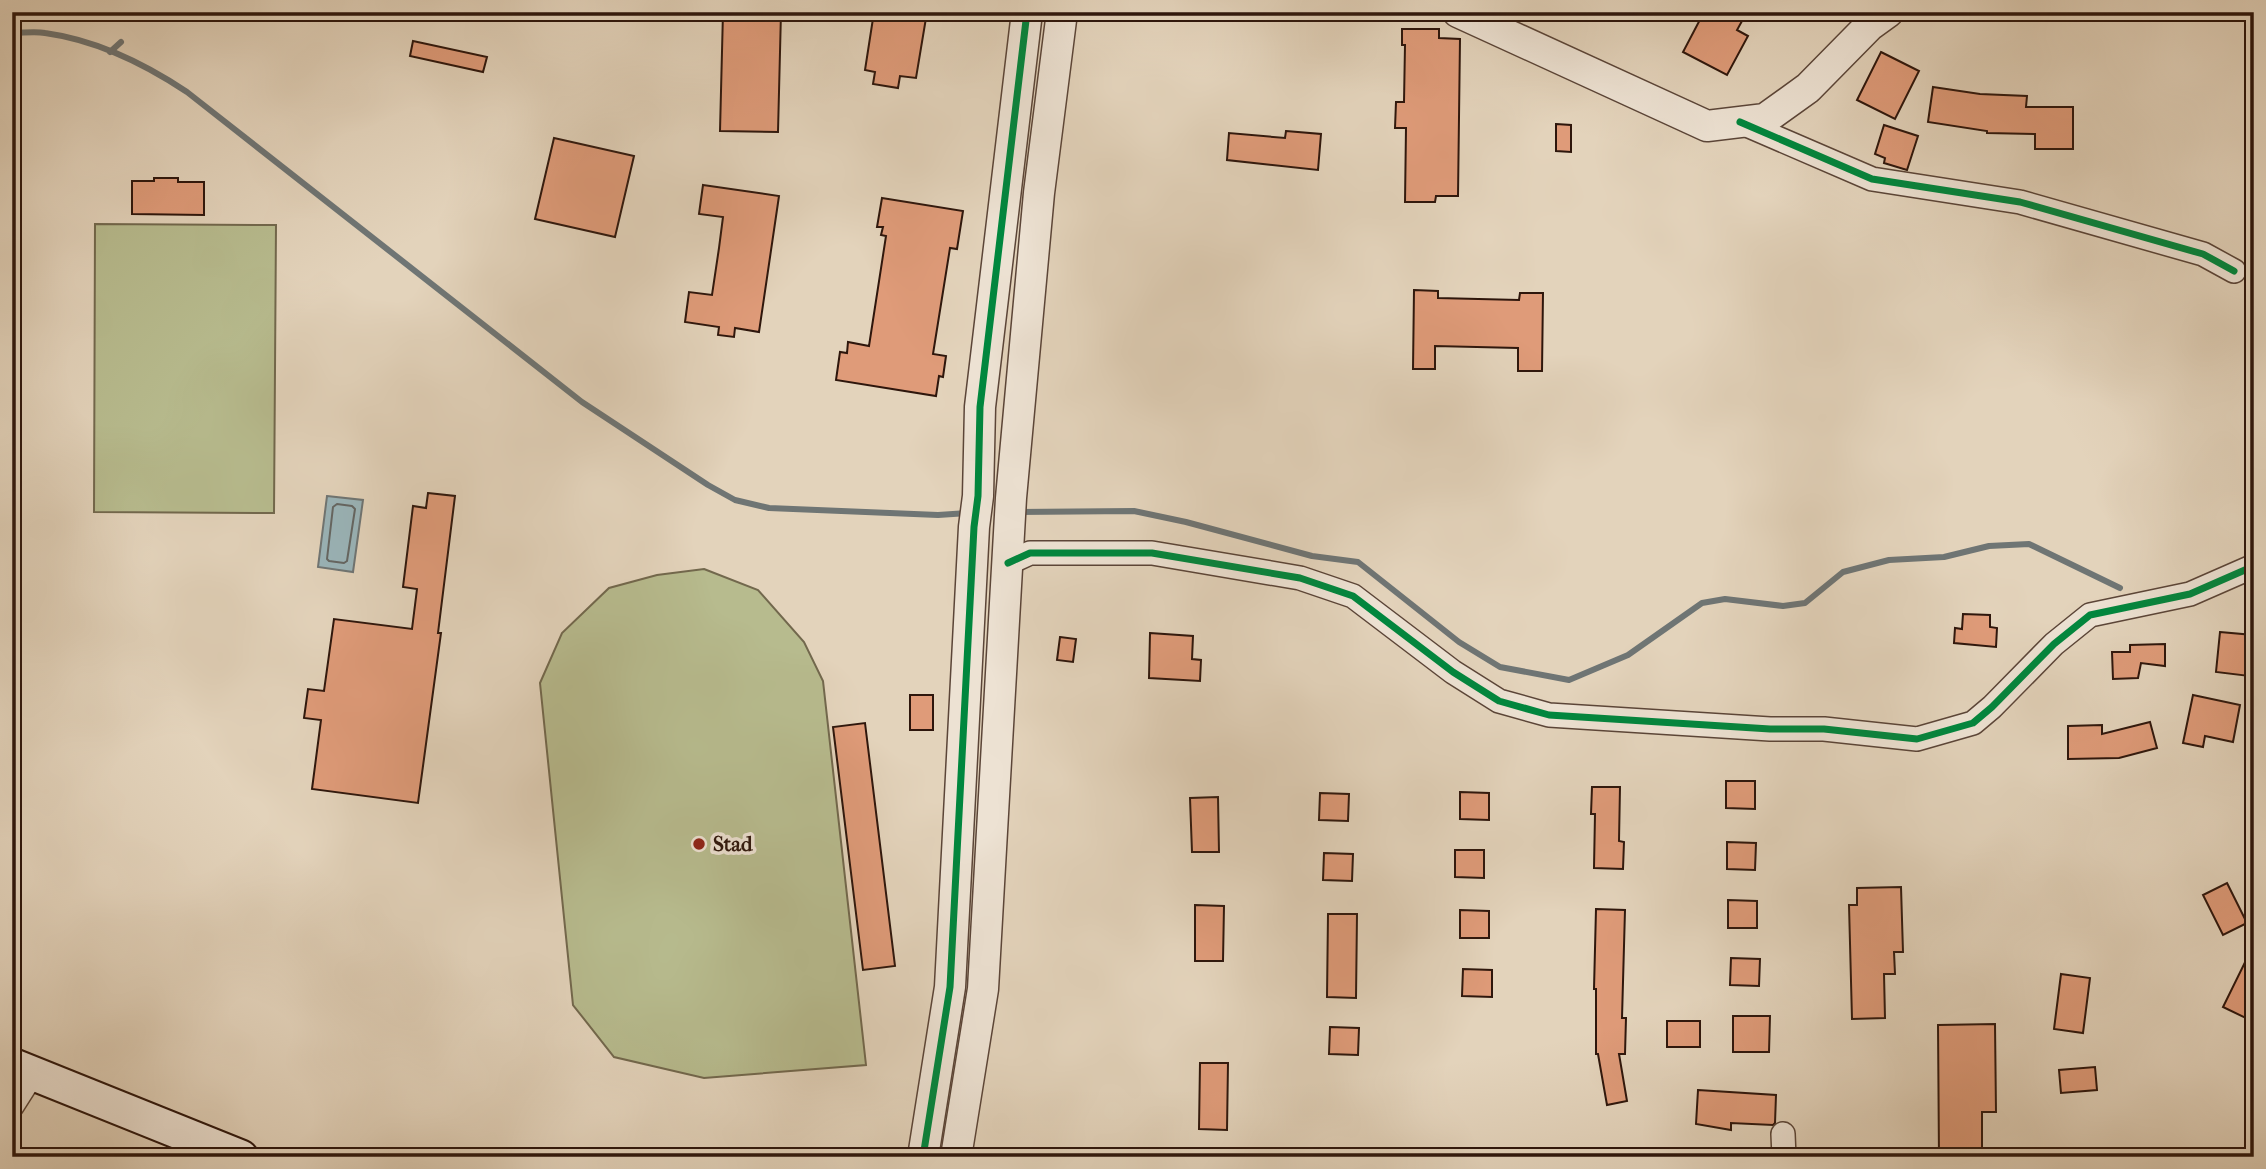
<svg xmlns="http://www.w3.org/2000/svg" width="2266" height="1169" viewBox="0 0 2266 1169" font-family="'IM FELL French Canon',serif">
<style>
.green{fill:#b7bb8e;stroke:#72684d;stroke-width:2}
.water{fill:#9ab5ba;stroke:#6f7574;stroke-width:2}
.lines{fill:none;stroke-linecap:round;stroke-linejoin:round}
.shore{stroke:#646663;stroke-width:2}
.stream{stroke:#6f7574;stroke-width:6}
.building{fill:#df9b79;stroke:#2e160c;stroke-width:2}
.minor-casing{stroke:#5b4538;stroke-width:26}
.tertiary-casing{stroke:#5b4538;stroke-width:33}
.secondary-casing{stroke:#2e160c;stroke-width:37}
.minor{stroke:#ede2d3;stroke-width:23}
.tertiary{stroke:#ede2d3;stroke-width:30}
.secondary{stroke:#ede2d3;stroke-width:33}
.cycleway-casing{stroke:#ede2d3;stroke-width:11}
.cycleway{stroke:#00873e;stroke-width:7}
.poi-dot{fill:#8f2418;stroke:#ede2d3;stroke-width:2.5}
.labels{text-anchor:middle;stroke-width:7;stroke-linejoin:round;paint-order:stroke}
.poi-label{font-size:21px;font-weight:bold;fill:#2e160c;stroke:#ede2d3;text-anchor:start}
</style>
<rect width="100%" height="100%" fill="#e3d3bb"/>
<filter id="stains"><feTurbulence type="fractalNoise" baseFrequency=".00286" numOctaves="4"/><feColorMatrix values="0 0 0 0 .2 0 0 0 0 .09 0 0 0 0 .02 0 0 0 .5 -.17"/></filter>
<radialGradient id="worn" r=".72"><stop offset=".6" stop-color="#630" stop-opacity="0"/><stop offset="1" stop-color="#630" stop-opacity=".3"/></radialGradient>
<g class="green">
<polygon points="95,224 276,225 274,513 94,512"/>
<polygon points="704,569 758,590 804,642 823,681 866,1065 704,1078 614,1057 573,1005 540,683 562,633 609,588 657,575"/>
</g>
<polygon class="water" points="327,496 363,500 353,572 318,567"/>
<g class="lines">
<polygon class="shore" points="337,504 352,506 355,509 347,561 344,563 329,561 327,559 333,507"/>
<g class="stream">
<path d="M12,33C23,33 35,31 45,33C96,40 145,64 187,92L582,402L708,485L735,500L769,508L938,515L968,513"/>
<polyline points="110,52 121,42"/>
<polyline points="1017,512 1134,511 1186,522 1312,556 1358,562 1459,642 1500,667 1569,680 1628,655 1702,603 1725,599 1783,606 1805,603 1843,572 1889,560 1944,557 1989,546 2029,544 2120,588"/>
</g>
</g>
<g class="building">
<polygon points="723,12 781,12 778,132 720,131"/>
<polygon points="874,12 927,12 916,78 900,76 898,88 873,84 875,72 865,70"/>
<polygon points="1704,12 1747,12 1737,30 1748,36 1727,75 1683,52"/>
<polygon points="1402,29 1439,29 1439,38 1460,39 1458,196 1436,196 1435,202 1405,202 1406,128 1395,128 1396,102 1404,102 1405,45 1402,45"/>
<polygon points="413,41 487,57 483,72 410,56"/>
<polygon points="1881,52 1919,71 1895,119 1857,100"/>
<polygon points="1933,87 1980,94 2027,96 2026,107 2073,107 2073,149 2035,149 2035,134 1987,133 1987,131 1928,122"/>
<polygon points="1556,124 1571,125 1571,152 1556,151"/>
<polygon points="1884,125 1918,136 1907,170 1884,163 1885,158 1875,154"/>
<polygon points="1286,131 1321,134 1318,170 1227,160 1229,133 1285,138"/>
<polygon points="554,138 634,156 615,237 535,219"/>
<polygon points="154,178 178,178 178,182 204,182 204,215 132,214 132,181 154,181"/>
<polygon points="703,185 779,196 759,332 735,328 734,337 718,335 719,327 685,322 689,292 712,295 719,248 723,217 699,214"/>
<polygon points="882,198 963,211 957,249 950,248 933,354 946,356 943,377 939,376 936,396 836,380 840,352 847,353 848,342 869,346 886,236 881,235 883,227 877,227"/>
<polygon points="1414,290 1438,291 1438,298 1519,300 1520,293 1543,293 1542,371 1518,371 1518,348 1435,346 1435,369 1413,369"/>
<polygon points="428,493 455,496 438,633 441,633 418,803 312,789 321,720 304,718 308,689 324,691 334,619 412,629 417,589 403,587 413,506 426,508"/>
<polygon points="1963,614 1990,615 1990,627 1997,628 1996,647 1954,643 1955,628 1962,629"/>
<polygon points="2220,632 2253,635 2249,676 2216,672"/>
<polygon points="1150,633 1193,636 1192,659 1201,660 1200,681 1149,678"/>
<polygon points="1060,637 1076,639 1073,662 1057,660"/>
<polygon points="2165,644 2165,666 2141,663 2138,678 2113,679 2112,652 2130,652 2130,645"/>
<rect x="910" y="695" width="23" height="35"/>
<polygon points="2193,695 2240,705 2233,742 2205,736 2203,747 2183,743"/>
<polygon points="2150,722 2157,748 2119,758 2068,759 2068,726 2102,725 2102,734"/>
<polygon points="865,723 895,966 863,970 833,727"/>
<polygon points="1726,781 1755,781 1755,809 1726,808"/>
<polygon points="1592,787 1620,787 1619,841 1624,842 1623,869 1594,868 1595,814 1591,814"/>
<polygon points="1460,792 1489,793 1489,820 1460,819"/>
<polygon points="1320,793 1349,794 1348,821 1319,820"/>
<polygon points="1218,797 1219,852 1192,852 1190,798"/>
<polygon points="1727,842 1756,843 1755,870 1727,869"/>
<polygon points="1455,850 1484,850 1484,878 1455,877"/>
<polygon points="1324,853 1353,854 1352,881 1323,880"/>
<polygon points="2227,883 2247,923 2223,935 2203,895"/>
<polygon points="1901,887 1903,952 1894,952 1895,974 1884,974 1885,1018 1852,1019 1849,905 1857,905 1857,888"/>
<polygon points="1728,900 1757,901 1757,928 1728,928"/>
<polygon points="1195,905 1224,906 1223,961 1195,961"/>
<polygon points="1596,909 1625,910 1622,1018 1626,1018 1625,1054 1619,1054 1627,1101 1607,1105 1598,1054 1596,1054 1596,989 1594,989"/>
<polygon points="1460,910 1489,911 1489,938 1460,938"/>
<polygon points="1328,914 1357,914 1356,998 1327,997"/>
<polygon points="2254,944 2254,1011 2250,1020 2223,1007"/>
<polygon points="1731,958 1760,959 1759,986 1730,985"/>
<polygon points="1463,969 1492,970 1492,997 1462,996"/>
<polygon points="2061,974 2090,978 2083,1033 2054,1029"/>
<polygon points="1733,1016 1770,1016 1769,1052 1733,1052"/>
<rect x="1667" y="1021" width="33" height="26"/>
<polygon points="1995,1024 1996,1112 1982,1112 1982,1157 1939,1157 1938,1025"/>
<polygon points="1330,1027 1359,1028 1358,1055 1329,1054"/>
<polygon points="1200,1063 1228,1063 1227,1130 1199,1129"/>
<polygon points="2095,1067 2097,1090 2061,1093 2059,1070"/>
<polygon points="1698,1090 1776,1095 1775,1123 1773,1125 1731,1123 1731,1130 1696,1124"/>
</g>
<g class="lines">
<defs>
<g id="minor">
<polyline points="1740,122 1872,179 2020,202 2203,254 2234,271"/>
<polyline points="1008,563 1030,553 1152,553 1300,578 1353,596 1453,672 1499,701 1549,715 1770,729 1824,729 1917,739 1973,723 1992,707 2054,644 2090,615 2190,594 2254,566"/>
<polyline points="12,1106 33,1073"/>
<polyline points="1783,1134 1784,1157"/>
</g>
<g id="tertiary">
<polyline points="1458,12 1707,126 1765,119 1808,88 1870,25 1888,12"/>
<polyline points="923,1157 950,987 974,527 978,496 980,407 1027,12"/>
<polyline points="956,1157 983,989 1011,498 1039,193 1062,12"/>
</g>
<polyline id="secondary" points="12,1065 241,1157"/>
</defs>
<use href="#minor" class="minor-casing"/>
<use href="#tertiary" class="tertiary-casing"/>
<use href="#secondary" class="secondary-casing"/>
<use href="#minor" class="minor"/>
<use href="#tertiary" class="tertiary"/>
<use href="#secondary" class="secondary"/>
<defs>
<g id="cycleway">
<polyline points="1740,122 1872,179 2020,202 2203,254 2234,271"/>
<polyline points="1008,563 1030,553 1152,553 1300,578 1353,596 1453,672 1499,701 1549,715 1770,729 1824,729 1917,739 1973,723 1992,707 2054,644 2090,615 2190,594 2254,566"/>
<polyline points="923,1157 950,987 974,527 978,496 980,407 1027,12"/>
</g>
</defs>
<use href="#cycleway" class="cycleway-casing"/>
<use href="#cycleway" class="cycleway"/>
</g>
<circle class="poi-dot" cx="699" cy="844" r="7"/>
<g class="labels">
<g class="poi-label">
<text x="713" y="851">Stad</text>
</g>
</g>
<rect width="2266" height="1169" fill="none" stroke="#e3d3bb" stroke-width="42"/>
<rect x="14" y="14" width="2238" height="1141" fill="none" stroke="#2e160c" stroke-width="3.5"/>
<rect x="21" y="21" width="2224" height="1127" fill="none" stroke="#2e160c" stroke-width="2"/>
<rect width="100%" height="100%" filter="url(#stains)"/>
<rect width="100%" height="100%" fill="url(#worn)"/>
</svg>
